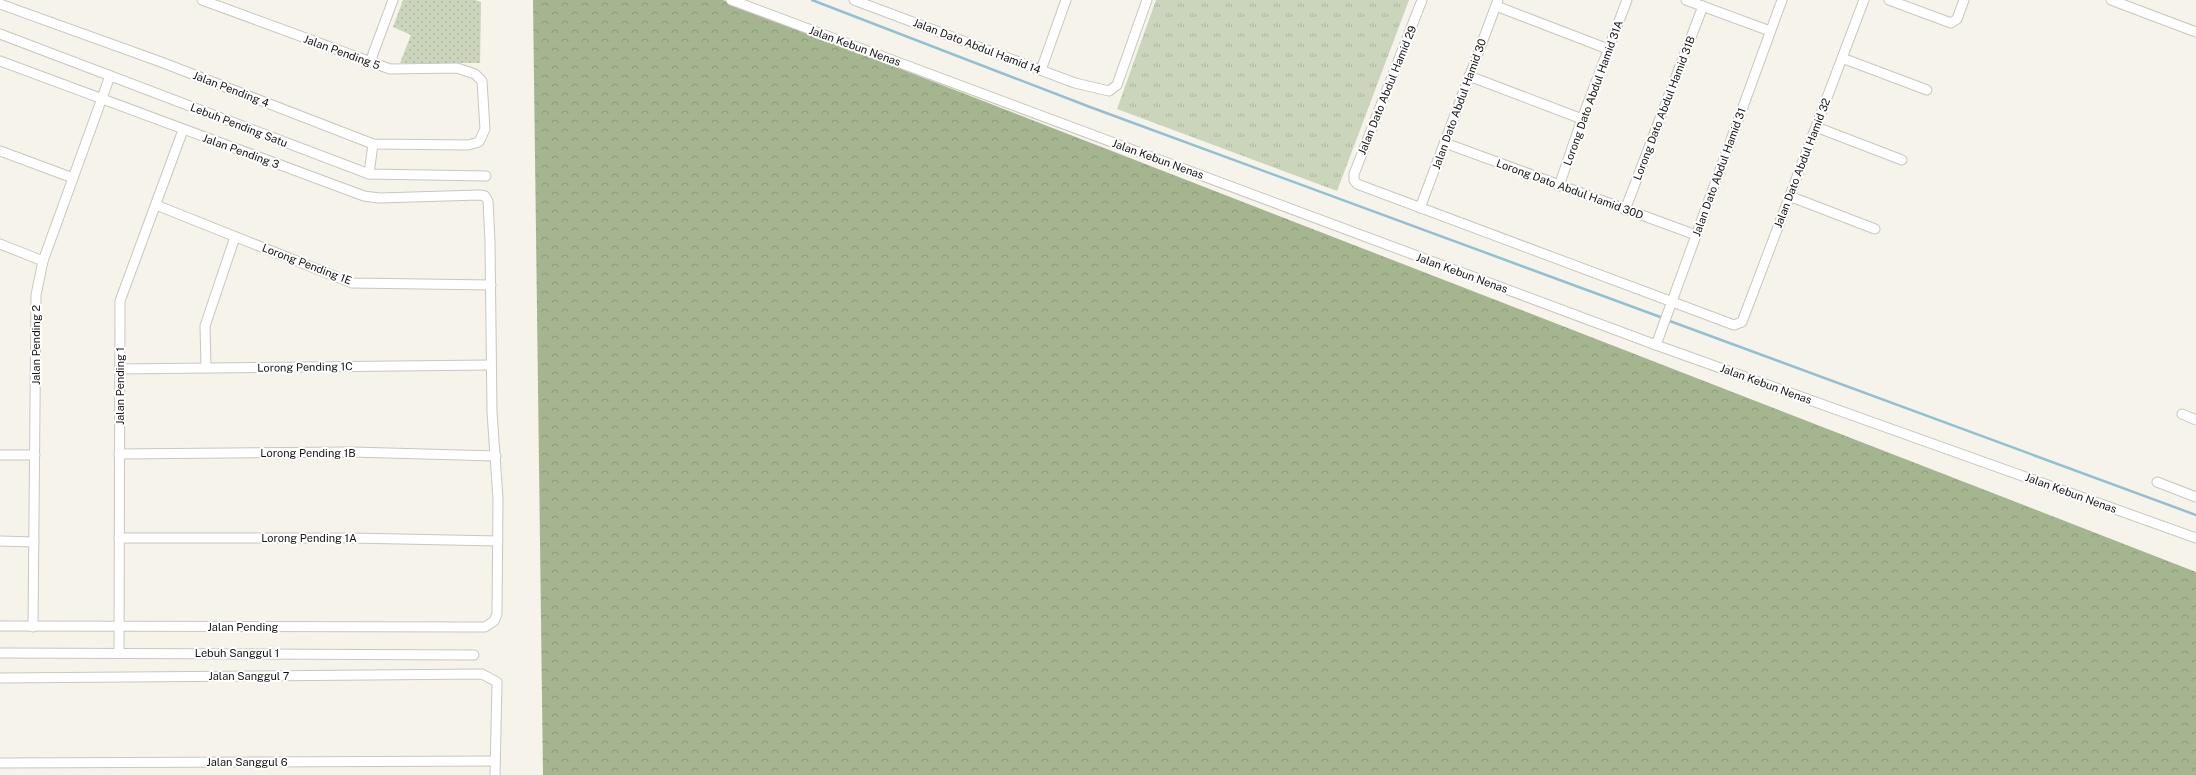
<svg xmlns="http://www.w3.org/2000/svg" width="2196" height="775" viewBox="0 0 2196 775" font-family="'Public Sans',sans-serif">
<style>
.grass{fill:url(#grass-tufts)}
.forest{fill:url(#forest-crowns)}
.park{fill:url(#park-dots)}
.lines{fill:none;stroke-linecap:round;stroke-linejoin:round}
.stream{stroke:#91c0d3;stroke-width:2.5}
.minor-casing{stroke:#c9c7be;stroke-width:11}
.minor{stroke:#fff;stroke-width:9}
.labels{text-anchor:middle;stroke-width:4;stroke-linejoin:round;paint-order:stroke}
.street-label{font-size:11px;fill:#141311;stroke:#fff}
</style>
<defs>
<pattern id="grass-tufts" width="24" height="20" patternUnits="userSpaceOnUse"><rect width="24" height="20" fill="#cad5bc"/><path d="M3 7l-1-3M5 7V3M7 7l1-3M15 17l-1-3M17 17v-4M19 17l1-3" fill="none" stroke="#adb6a1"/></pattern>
<pattern id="forest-crowns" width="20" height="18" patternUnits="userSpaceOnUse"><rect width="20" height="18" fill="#a5b58f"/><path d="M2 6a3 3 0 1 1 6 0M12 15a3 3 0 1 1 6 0" fill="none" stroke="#8d9b7a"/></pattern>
<pattern id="park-dots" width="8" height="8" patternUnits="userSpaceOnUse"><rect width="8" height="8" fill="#cad5bc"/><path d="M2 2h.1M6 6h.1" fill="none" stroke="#adb6a1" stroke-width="1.8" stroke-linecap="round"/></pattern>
</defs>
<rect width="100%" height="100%" fill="#f5f3ea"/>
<polygon class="grass" points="1156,0 1409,0 1337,191 1117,109"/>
<polygon class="forest" points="533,0 723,0 2196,572 2196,775 543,775"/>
<polygon class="park" points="403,0 475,0 481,2 480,63 400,63 411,35 393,27"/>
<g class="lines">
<g class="stream">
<polyline points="812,0 1090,107 1663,318"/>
<polyline points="1667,320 2196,515"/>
</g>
<defs>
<g id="minor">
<polyline points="731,0 1656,345 2196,538"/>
<polyline points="854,0 1075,83 1109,91 1117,85 1147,0"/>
<polyline points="1422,0 1354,174 1354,180 1357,184 1734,325 1742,322 1864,0"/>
<polyline points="1686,0 1770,31"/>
<polyline points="1889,0 1951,23 1957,19 1964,0"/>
<polyline points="2111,0 2196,32"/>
<polyline points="0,4 161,62 373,144 468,145 479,142 485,129 482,81 475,74 457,68 390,69 202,0"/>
<polyline points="1496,6 1608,49"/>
<polyline points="0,34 369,174 486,176"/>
<polyline points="1842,58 1927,90"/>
<polyline points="0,61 364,196 379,198 479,195 485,196 488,201 490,242 492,412 498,499 497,614 494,621 485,627 0,626"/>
<polyline points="370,62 393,0"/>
<polyline points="1041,70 1066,0"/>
<polyline points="1469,76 1582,119"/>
<polyline points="1816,127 1902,160"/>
<polyline points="1445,143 1696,235"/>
<polyline points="0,151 73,178"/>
<polyline points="369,174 373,144"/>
<polyline points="1559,186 1582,119 1627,0"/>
<polyline points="1789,196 1875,229"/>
<polyline points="156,205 352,283 491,285"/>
<polyline points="1420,208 1498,0"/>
<polyline points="1625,210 1703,6"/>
<polyline points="0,244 43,261"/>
<polyline points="1656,345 1782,0"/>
<polyline points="206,368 205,326 235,237"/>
<polyline points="119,369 491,365"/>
<polyline points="2182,414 2196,420"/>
<polyline points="119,454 352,452 496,456"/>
<polyline points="0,455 35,455"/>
<polyline points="2157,482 2196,497"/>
<polyline points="119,538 351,538 498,541"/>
<polyline points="0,541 34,542"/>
<polyline points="33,627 36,295 43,261 110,76"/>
<polyline points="0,653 474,655"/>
<polyline points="119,653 120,301 183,130"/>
<polyline points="0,678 482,674 497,682 495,775"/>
<polyline points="0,763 495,761"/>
</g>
</defs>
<use href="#minor" class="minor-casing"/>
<use href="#minor" class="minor"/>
</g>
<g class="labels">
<g class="street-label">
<text transform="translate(855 46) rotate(20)" y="4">Jalan Kebun Nenas</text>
<text transform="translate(977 46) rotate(21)" y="4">Jalan Dato Abdul Hamid 14</text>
<text transform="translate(342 52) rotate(20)" y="4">Jalan Pending 5</text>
<text transform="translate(231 89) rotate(21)" y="4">Jalan Pending 4</text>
<text transform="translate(1387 90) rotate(-68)" y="4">Jalan Dato Abdul Hamid 29</text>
<text transform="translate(1593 93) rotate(-70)" y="4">Lorong Dato Abdul Hamid 31A</text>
<text transform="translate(1459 104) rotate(-70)" y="4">Jalan Dato Abdul Hamid 30</text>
<text transform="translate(1664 108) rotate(-69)" y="4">Lorong Dato Abdul Hamid 31B</text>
<text transform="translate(239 125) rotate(21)" y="4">Lebuh Pending Satu</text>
<text transform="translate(241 151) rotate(20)" y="4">Jalan Pending 3</text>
<text transform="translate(1158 159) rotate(20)" y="4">Jalan Kebun Nenas</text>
<text transform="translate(1802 163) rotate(-69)" y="4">Jalan Dato Abdul Hamid 32</text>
<text transform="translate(1719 172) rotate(-70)" y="4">Jalan Dato Abdul Hamid 31</text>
<text transform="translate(1570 189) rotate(20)" y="4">Lorong Dato Abdul Hamid 30D</text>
<text transform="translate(307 264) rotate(21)" y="4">Lorong Pending 1E</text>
<text transform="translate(1462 273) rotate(20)" y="4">Jalan Kebun Nenas</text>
<text transform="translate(36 345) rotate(-90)" y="4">Jalan Pending 2</text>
<text transform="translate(305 367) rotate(-1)" y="4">Lorong Pending 1C</text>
<text transform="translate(1766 384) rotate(20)" y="4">Jalan Kebun Nenas</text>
<text transform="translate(120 386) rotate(-90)" y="4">Jalan Pending 1</text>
<text x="308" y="457">Lorong Pending 1B</text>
<text transform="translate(2071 493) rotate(20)" y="4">Jalan Kebun Nenas</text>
<text x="309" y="542">Lorong Pending 1A</text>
<text x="243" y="631">Jalan Pending</text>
<text x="237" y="657">Lebuh Sanggul 1</text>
<text x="249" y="680">Jalan Sanggul 7</text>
<text x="247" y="766">Jalan Sanggul 6</text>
</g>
</g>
</svg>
